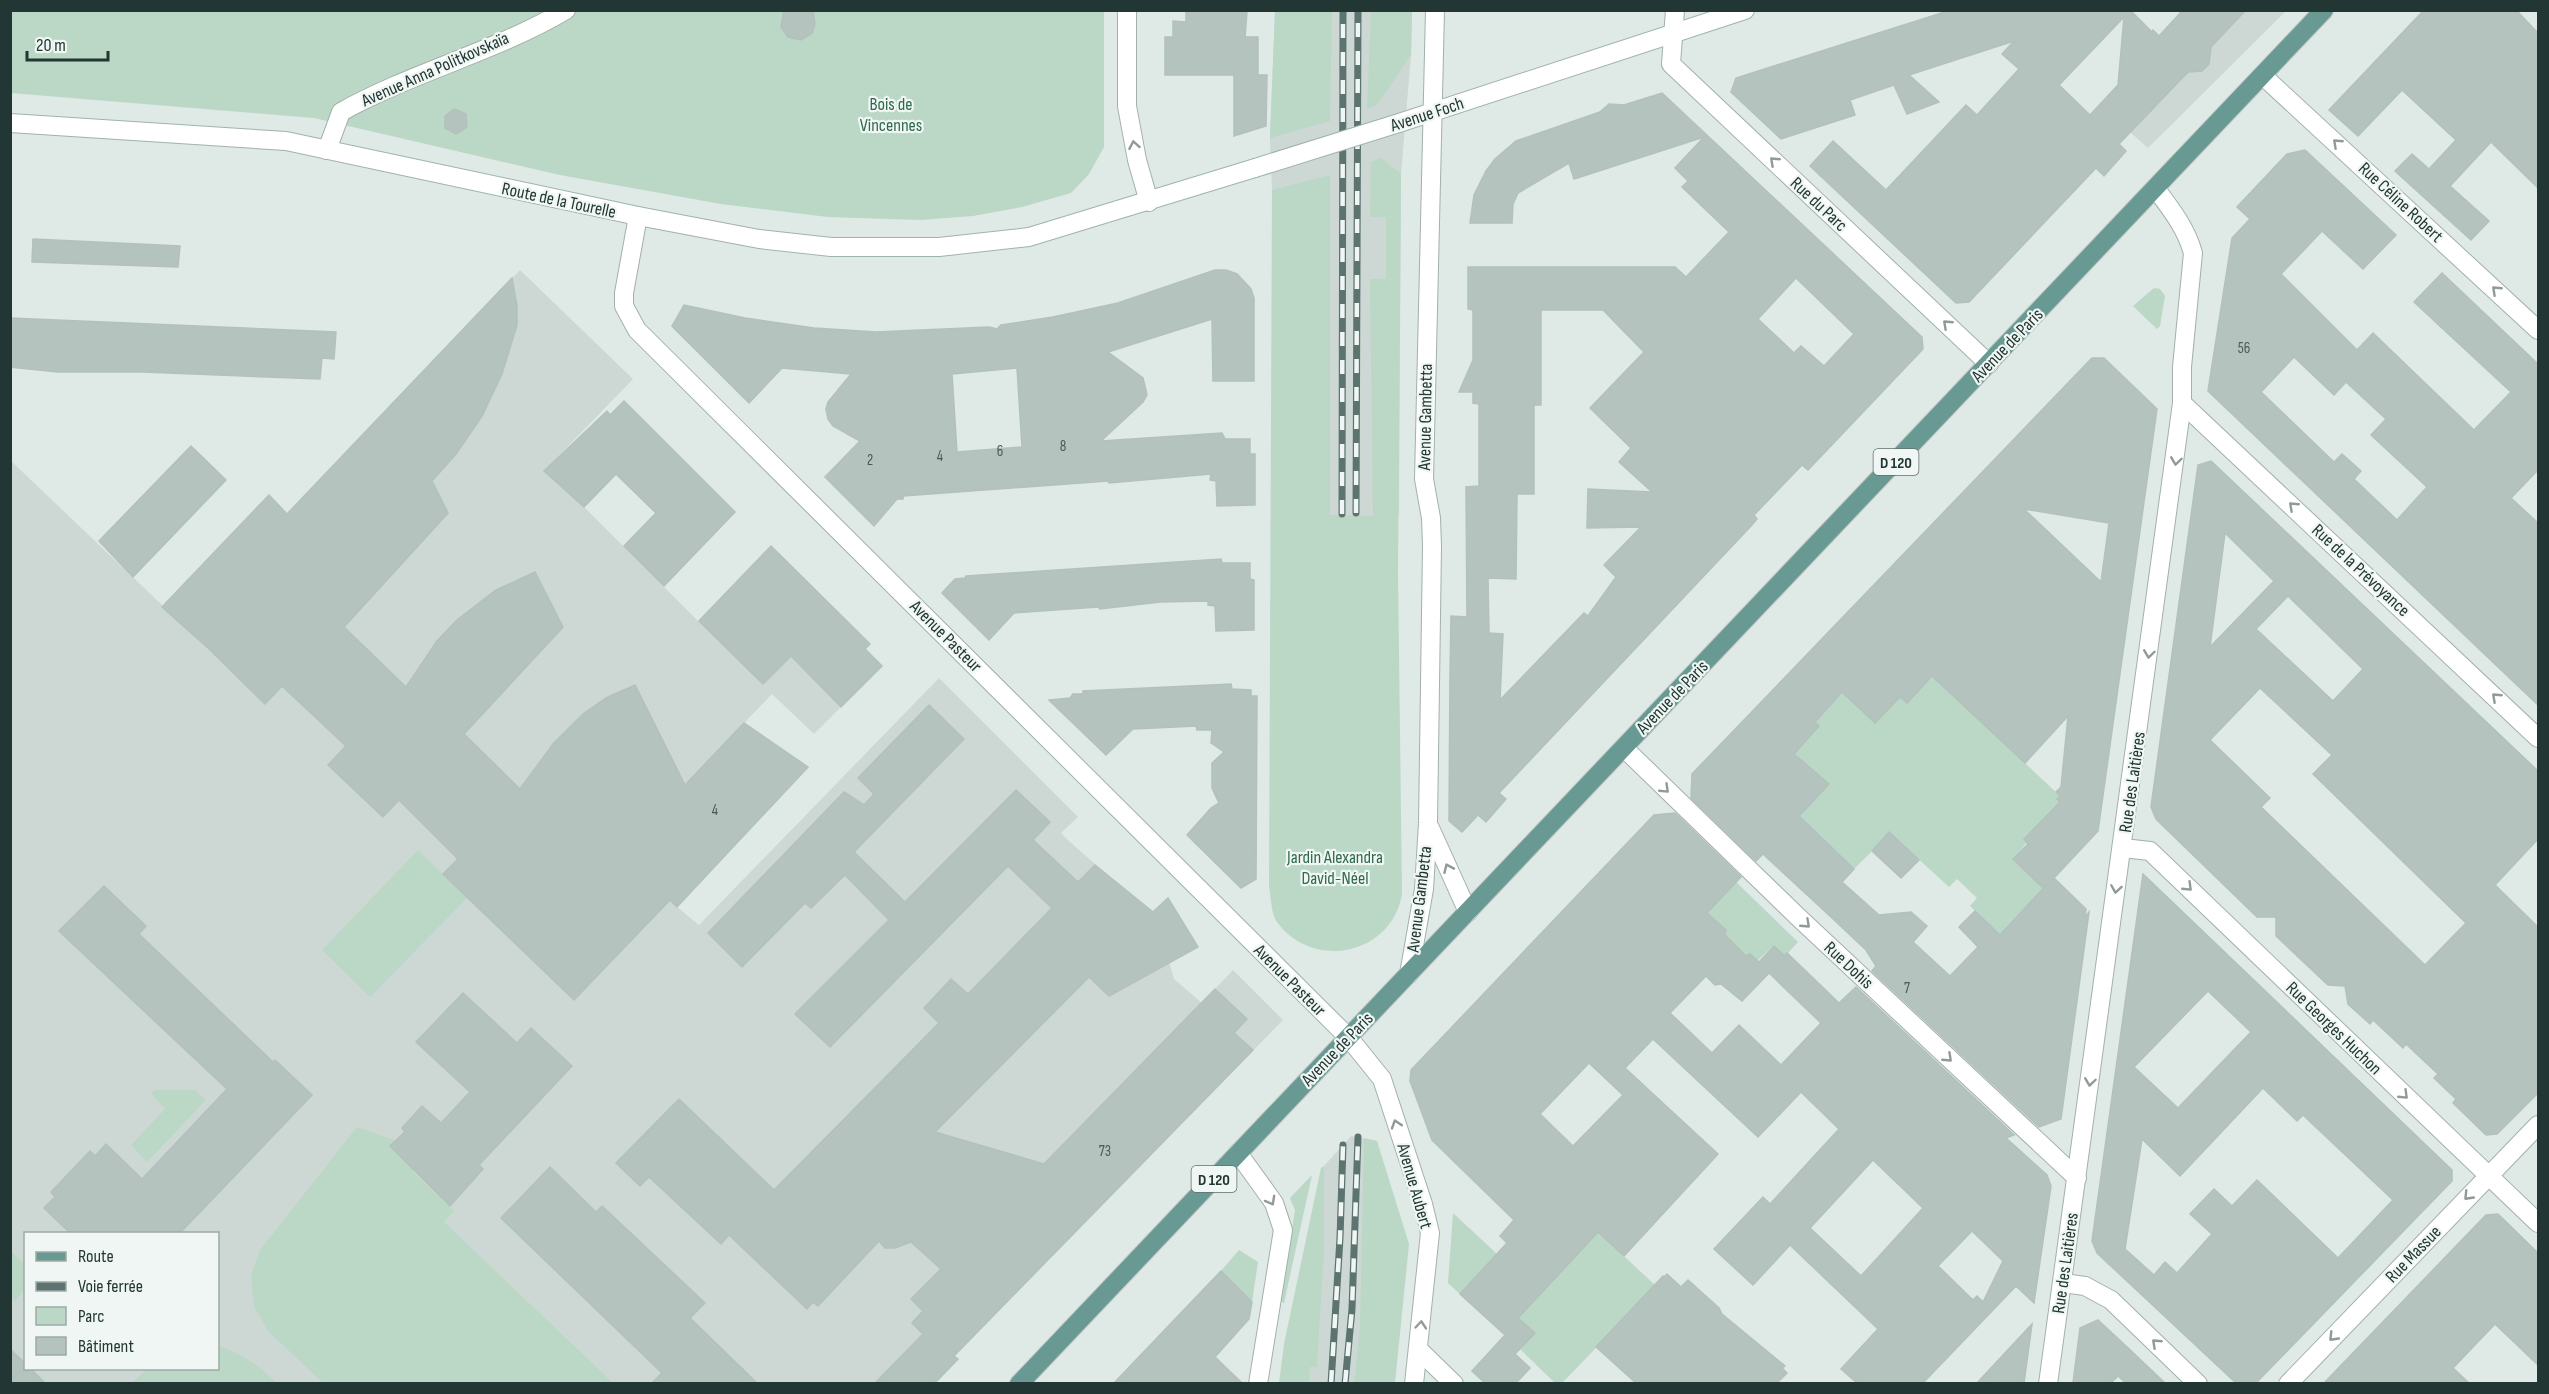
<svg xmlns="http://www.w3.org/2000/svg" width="2549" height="1394" viewBox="0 0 2549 1394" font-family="'Sofia Sans Condensed',sans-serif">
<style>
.built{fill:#cdd8d4;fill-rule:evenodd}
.green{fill:#bad8c5}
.building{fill:#b5c3bf;stroke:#b2c1bd;stroke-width:1.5;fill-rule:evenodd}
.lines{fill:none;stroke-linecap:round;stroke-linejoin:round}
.street-casing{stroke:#a3b0ac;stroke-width:20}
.secondary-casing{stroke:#9fb3ae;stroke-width:20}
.primary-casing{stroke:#bdc3c2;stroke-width:20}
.street{stroke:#fff;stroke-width:18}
.secondary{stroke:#fff;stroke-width:18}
.primary{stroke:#689a93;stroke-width:18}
.rail-casing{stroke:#5c736f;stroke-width:7}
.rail{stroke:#eff6f3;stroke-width:4.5;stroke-dasharray:14;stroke-linecap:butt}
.secondary-bridge-casing{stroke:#9fb3ae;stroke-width:20;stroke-linecap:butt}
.secondary-bridge{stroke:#fff;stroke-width:18}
.oneway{stroke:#909b99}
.labels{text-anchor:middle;stroke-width:4.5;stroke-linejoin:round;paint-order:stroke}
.number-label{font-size:15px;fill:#475a56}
.shield{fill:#eff6f3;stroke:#60706d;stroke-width:1.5}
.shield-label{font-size:16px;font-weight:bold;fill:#223733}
.street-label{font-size:18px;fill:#223733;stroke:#eff6f3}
.park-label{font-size:18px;fill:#30694d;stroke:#eff6f3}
</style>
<rect width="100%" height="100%" fill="#dfe9e5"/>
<g class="built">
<polygon points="1275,11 1412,11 1411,55 1401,174 1399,517 1308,515 1272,190 1270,138"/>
<polygon points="2246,11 2286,11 2148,148 2130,132"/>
<path d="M520,270L633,379L544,471L584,507L698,621L726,592L841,707L814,734L772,694L622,851L677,907L699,925L939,678L1078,817L1061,833L1070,842L1151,913L1168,898L1198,947L1169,962L1174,979L1202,1003L1233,970L1283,1020L961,1348L954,1356L958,1359L935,1383H11L10,460L182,624ZM26,1234H218V1368H26Z"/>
<polygon points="1351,1136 1377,1141 1394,1383 1292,1384 1322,1192 1324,1166"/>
</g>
<g class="green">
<polygon points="10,11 1104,11 1104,147 1089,174 1071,193 1022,207 973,216 920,220 828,217 721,204 560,175 314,118 11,93"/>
<polygon points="1275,11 1332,11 1330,121 1270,138"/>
<polygon points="1371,11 1412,11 1411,55 1377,105 1367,109"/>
<path d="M1381,158L1401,174L1398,573L1402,894C1392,955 1313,971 1277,922C1271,914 1271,896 1269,886L1272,190L1330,175V515L1373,516L1370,288V279H1386V217H1370L1371,162Z"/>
<polygon points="2154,288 2160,289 2165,296 2160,326 2157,329 2133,306"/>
<polygon points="1932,676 2060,796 2057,799 2060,802 2013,859 2044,889 2000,935 1970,906 1977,898 1957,879 1949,887 1890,833 1852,871 1795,817 1810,786 1820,794 1829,785 1788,749 1811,735 1819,726 1815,722 1842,692 1875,723 1900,697 1907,703"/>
<polygon points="418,850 467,898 370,997 322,950"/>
<polygon points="1736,882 1798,942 1785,956 1773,946 1757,961 1750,954 1746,956 1705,916"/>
<polygon points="156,1090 195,1090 206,1100 147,1162 131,1145 165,1109 151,1093"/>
<polygon points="357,1127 396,1141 415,1169 413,1172 454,1211 444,1222 613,1383 323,1383 268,1331 254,1306 251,1275 260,1250"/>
<polygon points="1364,1138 1377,1141 1409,1244 1395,1383 1354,1383 1360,1327"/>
<polygon points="1324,1166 1324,1248 1317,1367 1310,1367 1309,1383 1279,1383 1284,1344 1321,1168"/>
<polygon points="1312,1175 1284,1303 1281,1302 1295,1210 1290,1198"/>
<polygon points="1453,1213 1497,1254 1460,1294 1448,1283"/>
<polygon points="1598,1232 1656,1286 1562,1383 1555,1383 1520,1349 1534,1333 1518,1318"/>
<polygon points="1239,1250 1258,1262 1252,1302 1221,1271"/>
<polygon points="11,1251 22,1262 25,1258 25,1289 15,1301 11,1296"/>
<path d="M218,1346C241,1352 260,1367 277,1383H131L148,1369L218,1368Z"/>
</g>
<g class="building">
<polygon points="784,10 813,10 815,24 812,33 801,40 788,37 781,27"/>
<polygon points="1186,10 1247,11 1245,37 1258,37 1258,75 1267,75 1266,126 1234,136 1234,75 1165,75 1165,37 1173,37 1173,21 1186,22"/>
<path d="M1951,10H2130L2152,32L2153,30L2159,36L2183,10H2246L2211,47L2209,64L2202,71L2188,72L2119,144L2126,151L2104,176L2096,168L1969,302L1956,303L1810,166L1833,141L1886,190L1966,105L1977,115L2019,69L2002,54L2014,41L1909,75L1939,102L1907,114L1894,85L1850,100L1855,115L1781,139L1731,92L1736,78ZM2124,17L2118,85L2090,115L2059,85Z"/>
<polygon points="2424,10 2516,10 2538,33 2538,188 2491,142 2450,186 2489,221 2471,240 2395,171 2412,154 2429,169 2456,140 2402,90 2358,136 2329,110"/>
<path d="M1662,93L1922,337L1923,349L1808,470L1802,465L1754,515L1757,519L1751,526L1499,793L1506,799L1486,822L1478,815L1462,832L1449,821L1450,676L1451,616L1467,617L1466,487L1479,486V404L1473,403V392H1459L1473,360V310L1468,309V267H1675L1686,277L1729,232L1682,187L1688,181L1675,168L1704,137L1574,179L1569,163L1518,193L1513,204L1512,223H1470L1474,195L1486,171L1495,159L1516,141L1600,112L1609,104L1624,105ZM1796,278L1854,334L1824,366L1801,346L1794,353L1758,319ZM1541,310H1603L1644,352L1590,408L1631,448L1619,462L1652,492L1588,489L1587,528L1641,527L1604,565L1616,577L1588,616L1584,613L1500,700L1503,634L1489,633L1488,578L1516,579L1517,494H1534V405H1541Z"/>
<polygon points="454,109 466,114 467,127 456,134 445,128 445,116"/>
<path d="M2305,150L2396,235L2363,269L2322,231L2281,274L2357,350L2373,333L2474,430L2511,392L2414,302L2442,273L2538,364V470L2511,498L2538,523V705L2208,391L2232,238L2250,219L2237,207L2287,154ZM2294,357L2334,395L2346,382L2386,419L2371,435L2427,487L2397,520L2354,479L2361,471L2342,454L2334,462L2261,392Z"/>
<polygon points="33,239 180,246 178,267 32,262"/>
<path d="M1215,270H1226L1237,274L1251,289L1254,298V381H1213L1212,319L1108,352L1143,378L1147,395L1143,402L1101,441L1222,433L1225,439H1250V454H1255V505L1217,506L1216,481L1210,480L1211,474L1109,483L1108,481L903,496V499H897L874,526L825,477L860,441L833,426L828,419L826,409L828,402L851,374L782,368L749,403L672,326L684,305L745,318L814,328L876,332L989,327L997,329L1001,325L1053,317L1118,303ZM1017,368L1022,447L957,452L952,374Z"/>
<polygon points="512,278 517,306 517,325 502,374 482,416 456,454 432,481 448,513 344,627 406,687 437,641 457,620 496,590 535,572 563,627 464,734 520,789 553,744 583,714 606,698 635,685 685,785 744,723 808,767 677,907 670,900 574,1000 443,874 458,859 399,800 383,817 328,765 346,746 282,686 265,704 208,648 162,607 269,495 287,514"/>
<polygon points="10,318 336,332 334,359 322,358 320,379 143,372 58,372 10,367"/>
<path d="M2092,358H2104L2157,409L2098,831L2054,878L2086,909L2085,917L2089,912L2061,1119L2039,1127L1872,971L1876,966L1866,950L1831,917L1763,854L1756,861L1691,798L1692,774ZM2024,509L2109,523L2101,582ZM1932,676L2025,763L2068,716L2061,787L2056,792L2060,796L2057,799L2060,802L2024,839L2028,844L2013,859L2043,888L2053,878L2000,935L1975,911L1959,927L1978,947L1950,976L1913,942L1927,926L1911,912L1879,915L1842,882L1854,869L1799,816L1829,784L1794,754L1819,726L1815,722L1842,692L1875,723L1900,697L1907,703Z"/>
<polygon points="624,401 735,512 664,586 624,546 656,513 616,474 584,507 544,471 607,411 610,415"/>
<polygon points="191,446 226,480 133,577 99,541"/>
<path d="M2211,461L2538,771V839L2495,885L2538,927V1093L2497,1134L2486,1135L2453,1103L2456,1099L2434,1078L2438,1074L2406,1044L2403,1048L2373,1020L2370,1024L2348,1004L2345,986L2328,985L2276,936V917H2257L2156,819L2151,807L2198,465ZM2225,533L2274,581L2210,647ZM2288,596L2363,669L2333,701L2256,629ZM2260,688L2332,755L2313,774L2466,923L2425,965L2261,807L2270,798L2210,740Z"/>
<polygon points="771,546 870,644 865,649 882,666 841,707 791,656 763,684 699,621"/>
<polygon points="1221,559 1222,563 1250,563 1250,579 1254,580 1254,630 1216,631 1215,606 1208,605 1208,601 1160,602 1100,609 1098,607 1014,613 989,640 942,593 955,579 965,578 966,576"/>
<polygon points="1231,684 1232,689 1251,690 1251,696 1257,696 1256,879 1241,888 1187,835 1211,808 1219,803 1212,788 1212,763 1224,752 1211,743 1212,730 1197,730 1196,726 1133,729 1106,755 1049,700 1070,698 1073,694 1083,694 1083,691"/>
<polygon points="929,705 964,739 854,852 905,902 1016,790 1050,822 1033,840 1078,882 1095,865 1153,912 1168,898 1198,947 1109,996 1089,977 935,1132 1044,1164 1215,989 1247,1019 1234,1033 1253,1050 954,1356 958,1359 935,1383 875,1383 923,1334 912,1323 923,1311 911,1299 941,1269 911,1242 895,1248 885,1248 879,1241 818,1306 813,1302 807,1309 729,1235 721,1244 649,1177 640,1186 616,1163 679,1099 774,1190 939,1023 924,1008 951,979 968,994 1052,908 1008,866 830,1047 795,1014 889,920 845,875 811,908 805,903 742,967 708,933 844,792 864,805 874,794 858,778"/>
<path d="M1675,813L1741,877L1707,913L1726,930L1725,935L1746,956L1750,954L1759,962L1774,946L1785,956L1787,953L1839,1003L1856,987L2014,1135L2006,1138L2047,1175L2051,1186L2034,1303L2016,1286L1923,1383H1857L1841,1369L1878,1329L1790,1245L1753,1285L1714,1249L1763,1197L1770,1204L1839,1129L1801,1092L1758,1137L1653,1039L1625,1068L1718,1154L1624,1256L1598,1232L1518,1318L1535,1333L1515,1354L1530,1368L1516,1383H1485L1472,1371L1505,1335L1460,1294L1507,1243L1500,1236L1514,1220L1432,1140L1410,1081L1411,1070L1654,815ZM1769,973L1821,1023L1781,1065L1739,1025L1712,1053L1670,1013L1706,976L1715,985L1721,984L1742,1001ZM1589,1063L1623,1095L1573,1146L1540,1114ZM1873,1160L1923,1208L1861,1276L1810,1228ZM1972,1231L2003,1261L1983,1302L1977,1296L1973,1300L1938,1266Z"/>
<polygon points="1889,832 1919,860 1901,878 1872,851"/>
<path d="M2143,874L2452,1170V1181L2256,1383H2236L2097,1253L2092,1241ZM2208,991L2251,1032L2178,1108L2134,1067ZM2263,1088L2297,1121L2303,1115L2393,1200L2338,1258L2257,1180L2232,1206L2214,1189L2190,1214L2212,1234L2177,1273L2165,1262L2154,1275L2125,1249L2142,1139L2180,1176Z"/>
<polygon points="104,886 146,926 139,934 273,1062 275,1060 312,1095 180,1233 70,1233 44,1208 55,1197 51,1192 90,1151 95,1156 106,1144 142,1179 227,1089 59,931"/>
<polygon points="463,993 517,1043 531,1028 572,1066 479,1165 483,1169 450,1206 390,1146 405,1132 402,1128 422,1106 441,1123 470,1092 416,1042"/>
<polygon points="550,1167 596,1212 602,1206 705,1303 690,1318 757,1383 652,1383 662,1373 501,1218"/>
<polygon points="2498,1214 2538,1253 2538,1365 2495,1324 2453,1368 2469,1383 2324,1383 2486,1215"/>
<polygon points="1221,1271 1252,1302 1249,1319 1215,1357 1242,1383 1114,1383"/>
<polygon points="1667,1274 1681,1287 1688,1280 1719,1308 1722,1314 1785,1366 1782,1368 1787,1373 1777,1383 1636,1383 1596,1347 1663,1276 1664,1277"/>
<polygon points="2098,1320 2126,1346 2165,1383 2126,1383 2118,1376 2111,1383 2073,1383 2080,1328"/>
<polygon points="2032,1324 2024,1383 1977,1383"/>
<polygon points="10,1349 26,1364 26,1368 30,1368 45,1383 10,1383"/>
</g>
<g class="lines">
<defs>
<g id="street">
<polyline points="1127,10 1127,106 1137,160 1149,202"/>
<polyline points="1675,10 1671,64 1989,364"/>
<polyline points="2263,76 2538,330"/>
<path d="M327,150L341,112C412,72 495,52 566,10"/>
<polyline points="638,216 624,293 624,306 637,330 1349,1038 1382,1079 1423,1204 1430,1233 1414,1384"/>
<polyline points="2182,403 2538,738"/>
<polyline points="1624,748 1797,916 2077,1178"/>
<polyline points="1430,828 1468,912"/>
<polyline points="2123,848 2150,851 2538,1223"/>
<polyline points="1409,974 1424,889 1428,823 1432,546 1431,518 1424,479 1435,10"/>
<polyline points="1238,1153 1274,1203 1283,1230 1258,1384"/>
<polyline points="2063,1283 2085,1286 2111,1300 2198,1384"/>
<polyline points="1419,1350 1454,1384"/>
<path d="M2048,1384L2182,403V367L2193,253C2186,228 2171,209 2156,189"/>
<polyline points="2288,1384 2538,1125"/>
</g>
<g id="secondary">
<polyline points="10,123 286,141 638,216 759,239 831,247 939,247 1029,237 1255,168"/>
<polyline points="1399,123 1745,10"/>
</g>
<polyline id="primary" points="1019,1384 2324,10"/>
</defs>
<use href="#street" class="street-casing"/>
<use href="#secondary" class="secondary-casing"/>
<use href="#primary" class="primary-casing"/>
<use href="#street" class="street"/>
<use href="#secondary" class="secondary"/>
<use href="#primary" class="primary"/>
<defs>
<g id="rail">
<polyline points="1356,513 1358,10"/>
<polyline points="1342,514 1343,10"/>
<polyline points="1331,1384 1340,1238 1343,1145"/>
<polyline points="1345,1384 1352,1309 1358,1137"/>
</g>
</defs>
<use href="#rail" class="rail-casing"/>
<use href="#rail" class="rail"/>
<defs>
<polyline id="secondary-bridge" points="1255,168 1399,123"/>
</defs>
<use href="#secondary-bridge" class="secondary-bridge-casing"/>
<use href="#secondary-bridge" class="secondary-bridge"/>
</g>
<defs><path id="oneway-chevron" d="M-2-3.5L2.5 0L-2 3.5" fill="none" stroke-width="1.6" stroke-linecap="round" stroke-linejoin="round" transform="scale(1.5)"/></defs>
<g class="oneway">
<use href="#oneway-chevron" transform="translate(2337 143) rotate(-137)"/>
<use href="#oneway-chevron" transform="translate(1134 145) rotate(-100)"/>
<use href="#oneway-chevron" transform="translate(1774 161) rotate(-137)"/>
<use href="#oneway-chevron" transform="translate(2496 290) rotate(-137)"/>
<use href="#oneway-chevron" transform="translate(1947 324) rotate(-137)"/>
<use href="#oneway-chevron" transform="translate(2176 461) rotate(98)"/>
<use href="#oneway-chevron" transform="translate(2293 506) rotate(-137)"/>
<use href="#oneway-chevron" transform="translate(2149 654) rotate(98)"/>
<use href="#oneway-chevron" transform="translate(2496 697) rotate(-137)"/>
<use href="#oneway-chevron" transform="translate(1665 789) rotate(44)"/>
<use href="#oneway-chevron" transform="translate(1448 868) rotate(-114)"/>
<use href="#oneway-chevron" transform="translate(2188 887) rotate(44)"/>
<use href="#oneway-chevron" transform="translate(2116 889) rotate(99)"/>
<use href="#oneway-chevron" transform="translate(1806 924) rotate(43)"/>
<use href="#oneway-chevron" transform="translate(1948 1058) rotate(43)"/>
<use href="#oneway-chevron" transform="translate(2090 1082) rotate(98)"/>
<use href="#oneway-chevron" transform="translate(2404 1095) rotate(44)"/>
<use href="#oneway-chevron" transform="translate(1396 1124) rotate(-108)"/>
<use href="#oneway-chevron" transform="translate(2468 1196) rotate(134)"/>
<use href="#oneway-chevron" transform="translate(1271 1201) rotate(61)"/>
<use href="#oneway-chevron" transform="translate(1421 1325) rotate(-85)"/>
<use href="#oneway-chevron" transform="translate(2333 1337) rotate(134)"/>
<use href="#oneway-chevron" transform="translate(2156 1343) rotate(-137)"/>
</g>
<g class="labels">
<g class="number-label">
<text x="2244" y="353">56</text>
<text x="1063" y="451">8</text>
<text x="1000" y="456">6</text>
<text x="940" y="461">4</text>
<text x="870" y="465">2</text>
<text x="715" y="815">4</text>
<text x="1907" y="993">7</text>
<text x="1105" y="1156">73</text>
</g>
<g class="shield">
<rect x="1873.5" y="449" width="45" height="26" rx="4.5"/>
<rect x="1191.5" y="1166" width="45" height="26" rx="4.5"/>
</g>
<g class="shield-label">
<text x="1896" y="468">D 120</text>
<text x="1214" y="1185">D 120</text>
</g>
<g class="street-label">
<text transform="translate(435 69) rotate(-24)" y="6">Avenue Anna Politkovskaïa</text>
<text transform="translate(1427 114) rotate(-18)" y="6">Avenue Foch</text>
<text transform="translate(559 200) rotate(12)" y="6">Route de la Tourelle</text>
<text transform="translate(2401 202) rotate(43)" y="6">Rue Céline Robert</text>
<text transform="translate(1819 204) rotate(43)" y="6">Rue du Parc</text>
<text transform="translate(2007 345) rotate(-46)" y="6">Avenue de Paris</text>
<text transform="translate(1425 417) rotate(-89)" y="6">Avenue Gambetta</text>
<text transform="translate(2361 570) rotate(43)" y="6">Rue de la Prévoyance</text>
<text transform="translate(946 636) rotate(45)" y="6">Avenue Pasteur</text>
<text transform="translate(1672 697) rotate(-46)" y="6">Avenue de Paris</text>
<text transform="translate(2132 782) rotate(-82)" y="6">Rue des Laitières</text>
<text transform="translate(1419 899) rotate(-83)" y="6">Avenue Gambetta</text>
<text transform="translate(1849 965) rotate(43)" y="6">Rue Dohis</text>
<text transform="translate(1290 980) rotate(45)" y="6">Avenue Pasteur</text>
<text transform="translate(2334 1028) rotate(44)" y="6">Rue Georges Huchon</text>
<text transform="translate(1337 1049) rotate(-46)" y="6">Avenue de Paris</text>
<text transform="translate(1415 1186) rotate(74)" y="6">Avenue Aubert</text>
<text transform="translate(2413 1254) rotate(-46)" y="6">Rue Massue</text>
<text transform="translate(2065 1263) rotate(-82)" y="6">Rue des Laitières</text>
</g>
<g class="park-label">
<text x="891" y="110">Bois de<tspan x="891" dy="21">Vincennes</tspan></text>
<text x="1335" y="863">Jardin Alexandra<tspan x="1335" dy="21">David-Néel</tspan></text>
</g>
</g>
<rect width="2549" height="1394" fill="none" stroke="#223733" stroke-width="24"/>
<rect x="24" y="1232" width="195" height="138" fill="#eff6f3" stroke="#9daaa6" stroke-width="1.5"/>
<rect x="36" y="1252" width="30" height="9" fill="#689a93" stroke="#9daaa6" stroke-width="1.5"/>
<text x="78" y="1262" font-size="18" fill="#223733">Route</text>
<rect x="36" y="1282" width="30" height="9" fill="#5c736f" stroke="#9daaa6" stroke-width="1.5"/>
<text x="78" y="1292" font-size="18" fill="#223733">Voie ferrée</text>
<rect x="36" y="1307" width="30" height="18" fill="#bad8c5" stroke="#9daaa6" stroke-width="1.5"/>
<text x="78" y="1322" font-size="18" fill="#223733">Parc</text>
<rect x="36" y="1337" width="30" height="18" fill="#b5c3bf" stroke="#9daaa6" stroke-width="1.5"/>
<text x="78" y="1352" font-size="18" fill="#223733">Bâtiment</text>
<path d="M27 51v9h81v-9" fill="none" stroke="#223733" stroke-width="3"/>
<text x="36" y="51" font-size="18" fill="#223733" stroke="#eff6f3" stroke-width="4.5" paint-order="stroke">20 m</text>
</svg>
